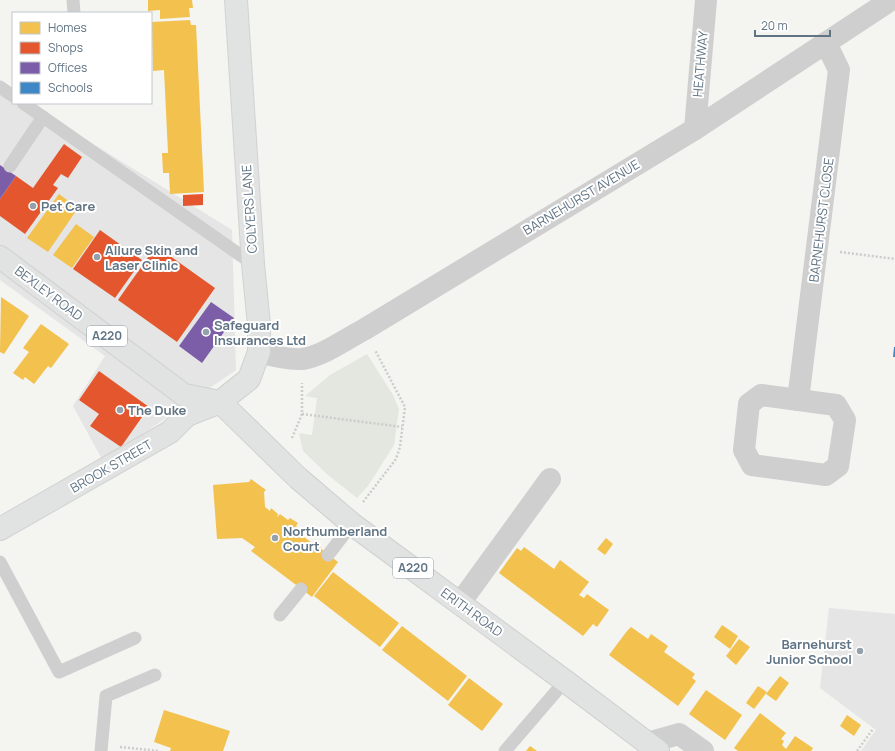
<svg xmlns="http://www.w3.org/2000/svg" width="895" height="751" viewBox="0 0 895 751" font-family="Manrope,sans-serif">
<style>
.built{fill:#e4e5e4}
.green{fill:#e3e7df}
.homes{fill:#f2c14e}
.shops{fill:#e4572e}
.offices{fill:#7b5ea7}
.schools{fill:#3f88c5}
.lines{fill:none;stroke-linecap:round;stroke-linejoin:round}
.secondary-casing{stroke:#d1d2d2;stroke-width:24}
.primary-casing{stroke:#cfd0d0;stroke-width:24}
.path{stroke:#ccc;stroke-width:2.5;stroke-dasharray:2 2;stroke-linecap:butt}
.lane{stroke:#cfcfd0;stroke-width:13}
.street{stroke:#cfcfd0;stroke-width:22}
.secondary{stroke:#e1e2e2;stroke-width:22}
.primary{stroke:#e1e2e2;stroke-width:22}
.poi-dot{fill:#94a1aa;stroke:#fff;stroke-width:1.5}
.labels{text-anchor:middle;stroke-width:4;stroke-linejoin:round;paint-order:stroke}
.shield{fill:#fff;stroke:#909ea9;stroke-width:1}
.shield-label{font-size:12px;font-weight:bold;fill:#617484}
.street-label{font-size:13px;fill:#617484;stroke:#fff}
.poi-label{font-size:13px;font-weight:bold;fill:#617484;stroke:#fff;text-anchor:start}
</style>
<rect width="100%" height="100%" fill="#f4f4f1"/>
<g class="built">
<polygon points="0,86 13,95 13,103 27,103 232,230 236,370 103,461 73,406 105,356 0,280"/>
<polygon points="829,608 895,614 895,751 861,751 876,730 820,688"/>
</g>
<polygon class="green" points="367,354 393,395 399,409 394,445 368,486 357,498 328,475 303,451 299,433 312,435 317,398 305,396 330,375"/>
<g class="homes">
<polygon points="148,0 192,0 193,8 189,8 190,17 160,19 160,10 148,11"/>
<polygon points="190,20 191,25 196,25 204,192 170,194 169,173 163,173 162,153 168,153 164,70 153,71 152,22"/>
<polygon points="59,194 78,208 48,252 27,238"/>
<polygon points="76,224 94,237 72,268 53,255"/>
<polygon points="1,297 29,316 4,354 0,352"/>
<polygon points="41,324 69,344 51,368 48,366 34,384 25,377 23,380 13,373 29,352 23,348"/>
<polygon points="251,479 266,490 264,492 265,507 270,511 271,508 278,514 277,517 280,514 288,520 290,518 298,523 296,526 299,528 296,531 312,543 314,541 321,546 320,548 338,562 312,597 251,551 255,547 242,538 217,539 213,485 249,482"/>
<polygon points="606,538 613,544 605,555 597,549"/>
<polygon points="524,547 554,569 560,560 589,582 579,595 584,598 587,594 609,610 597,627 593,624 583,636 499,573 517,548 521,551"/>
<polygon points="333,572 399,623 380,647 314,596"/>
<polygon points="722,625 738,636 730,649 714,637"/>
<polygon points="402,626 467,676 448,701 382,650"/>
<polygon points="631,627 648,639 651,634 668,646 664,652 695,674 692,678 696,681 678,706 609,655 627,631"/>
<polygon points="739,639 750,647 736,665 726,656"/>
<polygon points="780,676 789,683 776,701 766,694"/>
<polygon points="469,678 503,704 482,731 448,705"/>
<polygon points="758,686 767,692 754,709 746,703"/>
<polygon points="706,690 742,715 725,740 689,714"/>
<polygon points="164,710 230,731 223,751 170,751 171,748 154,742"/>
<polygon points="760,713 786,733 781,739 784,741 782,745 786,749 795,736 813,748 811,751 738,751 734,748"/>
<polygon points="847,715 861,725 854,736 840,726"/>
<polygon points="530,746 537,751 526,751"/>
</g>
<g class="shops">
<polygon points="64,144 82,157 68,178 61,174 53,185 58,188 25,234 0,216 0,199 16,176 33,188"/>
<polygon points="203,194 203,205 183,206 183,195"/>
<polygon points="100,230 142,260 115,298 73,269"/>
<polygon points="156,246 215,288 177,342 118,300"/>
<polygon points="99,371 149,407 121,447 90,426 99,414 79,400"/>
</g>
<g class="offices">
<polygon points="0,165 16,176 0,199"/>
<polygon points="211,302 234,318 202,363 179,346"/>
</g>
<polygon class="schools" points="894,347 895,347 895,357 893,357"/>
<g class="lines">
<defs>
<polyline id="secondary" points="0,529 170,432 187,415 220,402 249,379 259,352 259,325 253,264 236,0"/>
<polyline id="primary" points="0,257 184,395 220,402 298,478 352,524 565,681 658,751"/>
</defs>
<use href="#secondary" class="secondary-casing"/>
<use href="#primary" class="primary-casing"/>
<g class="path">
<polyline points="840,252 895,259"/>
<polyline points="302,414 402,427"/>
<polyline points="292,438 302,414 302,383"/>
<polyline points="363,502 396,459 400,447 405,407 375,350"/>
<polyline points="120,747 159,751"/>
<polyline points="857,751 873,729"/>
</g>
<g class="lane">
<polyline points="73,0 74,13"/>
<polyline points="0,87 13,96"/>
<polyline points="23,103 253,264"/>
<polyline points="10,166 43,117"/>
<polyline points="328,555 352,524"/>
<polyline points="0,562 59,672 135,638"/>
<polyline points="280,615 301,589"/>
<polyline points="101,751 106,696 155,675"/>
<polyline points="505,751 565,681"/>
</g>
<g class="street">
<polyline points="695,129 706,0"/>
<path d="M259,352C273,356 288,360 302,359C323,356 346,339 365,329L695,129L891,0"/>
<polygon points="761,395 836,405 845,420 838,466 826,475 752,465 744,450 749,404"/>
<polyline points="798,400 839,70 826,43"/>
<polyline points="460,603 550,479"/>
<polyline points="647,743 679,734 703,751"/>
</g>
<use href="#secondary" class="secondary"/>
<use href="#primary" class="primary"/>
</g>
<g class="poi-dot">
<circle cx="33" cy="206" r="4"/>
<circle cx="97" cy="257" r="4"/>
<circle cx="206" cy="332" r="4"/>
<circle cx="120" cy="410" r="4"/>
<circle cx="275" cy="538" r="4"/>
<circle cx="860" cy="651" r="4"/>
</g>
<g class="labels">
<g class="shield">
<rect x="87" y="326" width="40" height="20" rx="3"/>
<rect x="393" y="558" width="40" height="20" rx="3"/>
</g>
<g class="shield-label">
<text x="107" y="340">A220</text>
<text x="413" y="572">A220</text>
</g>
<g class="street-label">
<text transform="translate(700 64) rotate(-85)" y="5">HEATHWAY</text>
<text transform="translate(581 197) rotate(-31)" y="5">BARNEHURST AVENUE</text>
<text transform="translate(249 209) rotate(-94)" y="5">COLYERS LANE</text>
<text transform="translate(821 220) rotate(-83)" y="5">BARNEHURST CLOSE</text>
<text transform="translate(49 293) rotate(37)" y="5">BEXLEY ROAD</text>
<text transform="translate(111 466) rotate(-30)" y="5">BROOK STREET</text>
<text transform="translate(472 612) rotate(36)" y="5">ERITH ROAD</text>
</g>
<g class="poi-label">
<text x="41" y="211">Pet Care</text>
<text x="105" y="255">Allure Skin and<tspan x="105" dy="15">Laser Clinic</tspan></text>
<text x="214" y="330">Safeguard<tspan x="214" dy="15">Insurances Ltd</tspan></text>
<text x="128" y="415">The Duke</text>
<text x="283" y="536">Northumberland<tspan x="283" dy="15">Court</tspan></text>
<text x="852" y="649" text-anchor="end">Barnehurst<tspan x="852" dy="15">Junior School</tspan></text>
</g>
</g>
<rect x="12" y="12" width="140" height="92" fill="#ffffff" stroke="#c0c7ce"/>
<rect x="20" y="22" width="20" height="12" fill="#f2c14e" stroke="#c0c7ce"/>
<text x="48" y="32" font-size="12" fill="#617484">Homes</text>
<rect x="20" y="42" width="20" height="12" fill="#e4572e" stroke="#c0c7ce"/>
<text x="48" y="52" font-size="12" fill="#617484">Shops</text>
<rect x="20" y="62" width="20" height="12" fill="#7b5ea7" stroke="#c0c7ce"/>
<text x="48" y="72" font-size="12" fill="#617484">Offices</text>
<rect x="20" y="82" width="20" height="12" fill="#3f88c5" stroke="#c0c7ce"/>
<text x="48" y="92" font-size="12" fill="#617484">Schools</text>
<path d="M755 30v6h75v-6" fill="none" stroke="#617484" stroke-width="2"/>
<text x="761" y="30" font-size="12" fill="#617484" stroke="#ffffff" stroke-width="3" paint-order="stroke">20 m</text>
</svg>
